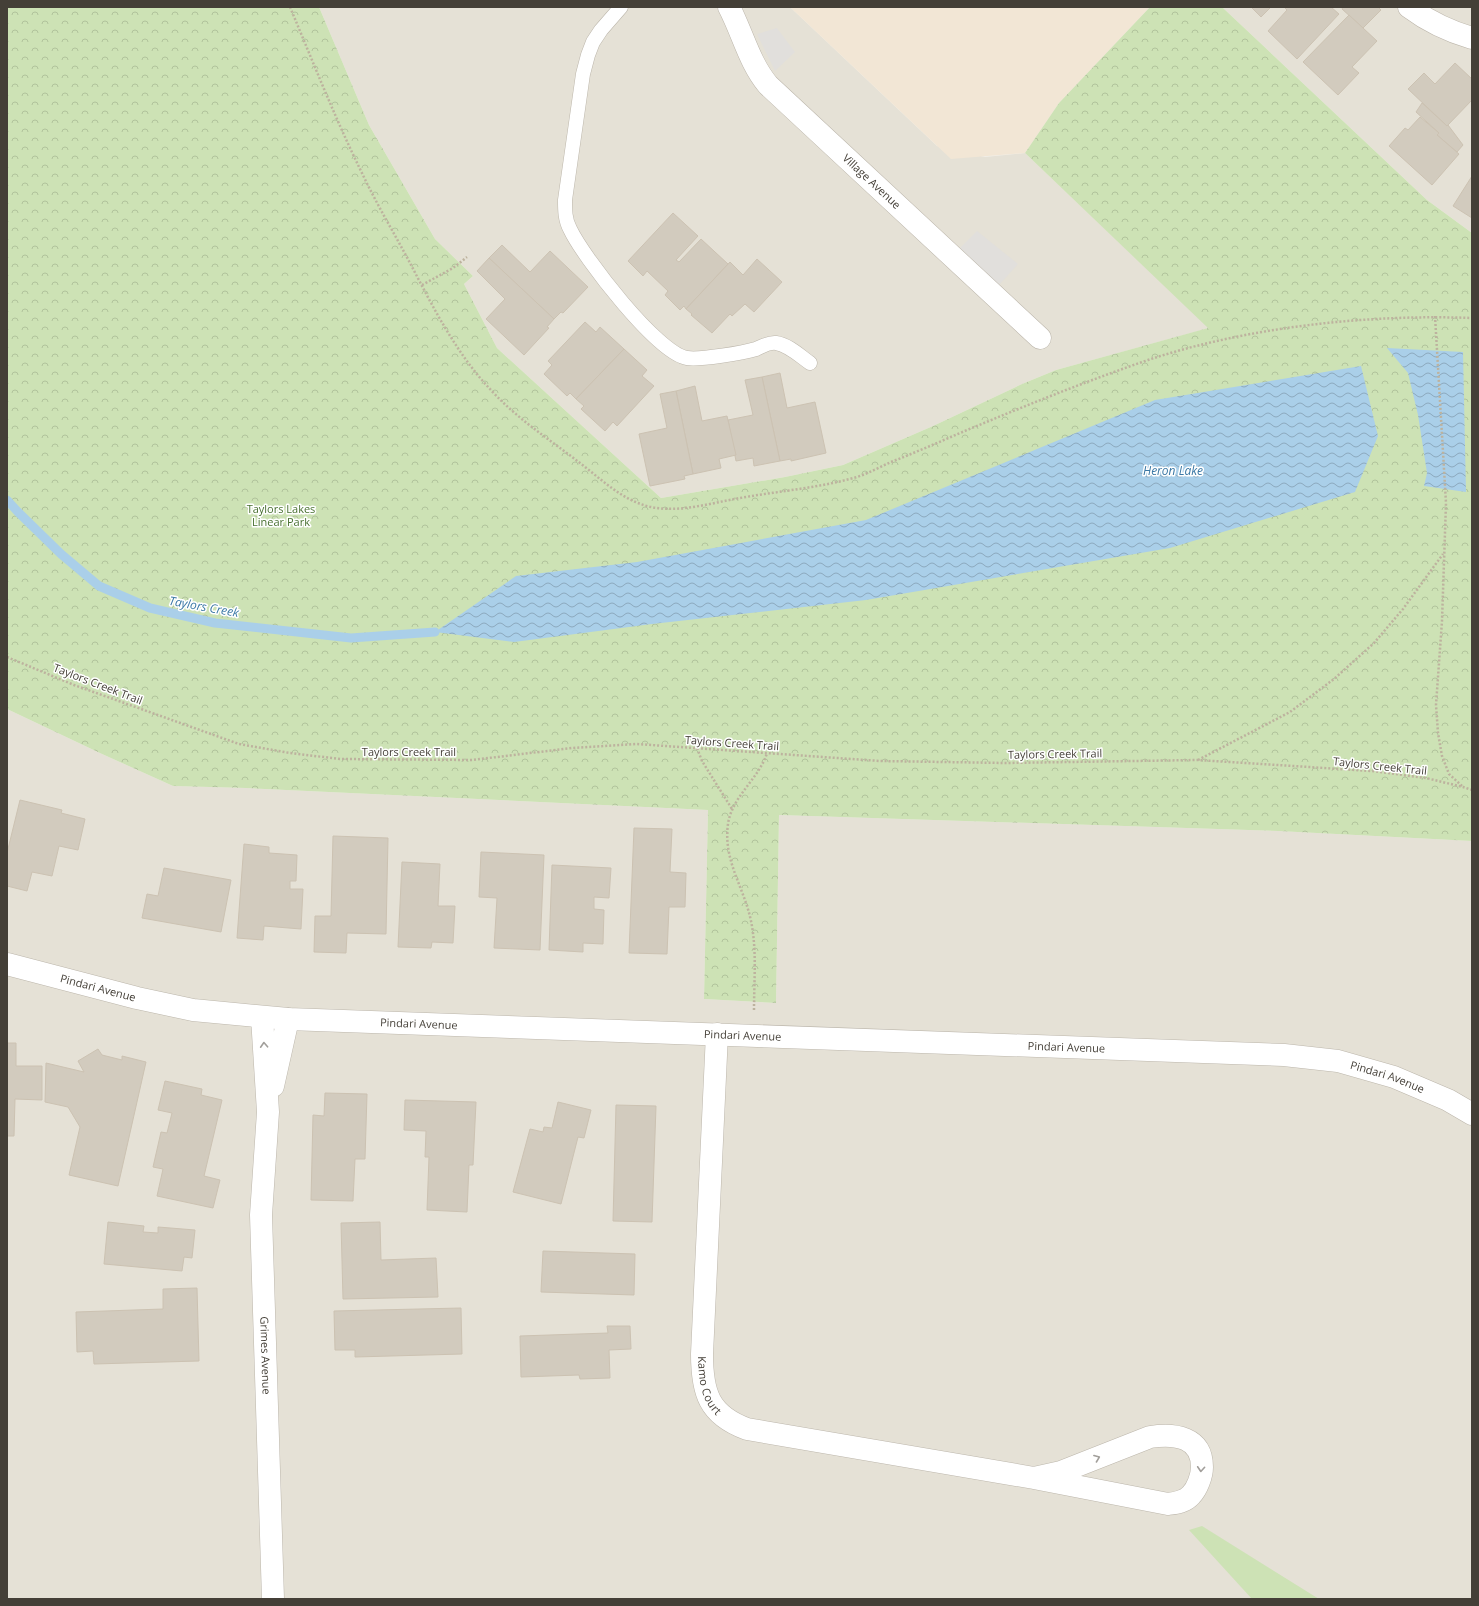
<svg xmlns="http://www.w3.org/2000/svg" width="1479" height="1606" viewBox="0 0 1479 1606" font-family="'Open Sans',sans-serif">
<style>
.residential{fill:#e5e1d6}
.commercial{fill:#f2e6d5}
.grass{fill:#cde2b5}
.park{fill:url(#park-crowns)}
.parking{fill:#e1dfdc}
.water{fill:url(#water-waves)}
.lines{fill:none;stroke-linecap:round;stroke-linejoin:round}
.stream{stroke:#aacfe9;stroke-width:9}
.building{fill:#d2cbbe;stroke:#ccc2b2}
.service-casing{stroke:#bcb6ab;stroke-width:15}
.minor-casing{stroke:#bcb6ab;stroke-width:23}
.path{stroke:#bdb29e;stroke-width:2.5;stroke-dasharray:2 2;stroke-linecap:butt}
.service{stroke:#fff;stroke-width:14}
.minor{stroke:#fff;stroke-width:22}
.oneway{stroke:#a29f9b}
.labels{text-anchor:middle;stroke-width:3;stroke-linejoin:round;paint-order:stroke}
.street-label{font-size:11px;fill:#443f37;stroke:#fff}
.park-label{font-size:11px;fill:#487030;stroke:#fff}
.water-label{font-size:12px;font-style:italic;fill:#3b78a5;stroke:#fff}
</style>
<defs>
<pattern id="park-crowns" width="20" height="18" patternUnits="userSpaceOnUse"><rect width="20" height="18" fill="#cde2b5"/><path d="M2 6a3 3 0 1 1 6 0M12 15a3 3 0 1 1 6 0" fill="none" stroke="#b1c39c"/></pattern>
<pattern id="water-waves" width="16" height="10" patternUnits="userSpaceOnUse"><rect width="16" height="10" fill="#aacfe9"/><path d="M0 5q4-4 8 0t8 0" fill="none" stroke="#8ca9be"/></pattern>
</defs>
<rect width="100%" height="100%" fill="#f2efe8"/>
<g class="residential">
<polygon points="319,7 790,7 937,146 985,157 1025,153 1209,328 1056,370 1022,384 933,426 843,465 785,477 661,498 497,348 464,284 473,276 435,239 369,125"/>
<polygon points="1222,7 1472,7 1472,233 1427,200"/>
<polygon points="7,709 102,754 173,786 246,788 708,810 704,999 776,1003 779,815 1278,831 1472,841 1472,1599 7,1599"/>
</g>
<polygon class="commercial" points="790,7 1150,7 1059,103 1025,153 951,159"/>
<polygon class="grass" points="1202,1526 1319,1599 1252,1599 1189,1530"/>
<polygon class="park" points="7,7 319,7 369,125 435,239 473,276 464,284 497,348 661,498 785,477 843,465 933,426 1022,384 1056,370 1208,328 1025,153 1059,103 1150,7 1222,7 1427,200 1472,233 1472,841 1278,831 779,815 776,1003 704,999 708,810 246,788 173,786 102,754 7,709"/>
<g class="parking">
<polygon points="777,28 795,52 775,71 757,34"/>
<polygon points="977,231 1018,264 999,285 960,248"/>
</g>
<g class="water">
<polygon points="1387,348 1463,352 1466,492 1424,486 1427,473 1418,415 1408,373"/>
<polygon points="1361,366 1378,436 1355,492 1170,548 866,600 652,624 514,642 435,632 516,576 637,562 866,520 1155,400"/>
</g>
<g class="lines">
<polyline class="stream" points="7,500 18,512 61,554 99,586 150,608 215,623 351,638 435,632"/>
</g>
<g class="building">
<polygon points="1251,7 1271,7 1261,17"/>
<polygon points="1284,7 1331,7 1339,14 1297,59 1268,31 1287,10"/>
<polygon points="1343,7 1378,7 1381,10 1363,28 1342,9"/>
<polygon points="1349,15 1377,41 1352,67 1359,73 1338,95 1303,62"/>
<polygon points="1455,63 1472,79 1472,100 1447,126 1408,89 1424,73 1435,84"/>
<polygon points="1422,103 1447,126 1448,125 1463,145 1457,152 1437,135 1439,133 1416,112"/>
<polygon points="1420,117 1439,133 1437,135 1459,154 1432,185 1389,146 1405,128 1408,130"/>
<polygon points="1472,176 1472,218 1453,206"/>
<polygon points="673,213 698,236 676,260 679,262 701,239 728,264 686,309 684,306 680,310 665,295 668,291 647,271 643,276 628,261"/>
<polygon points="502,245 530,272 550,251 588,287 563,313 561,312 554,319 489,258"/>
<polygon points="489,258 554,319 547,327 549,328 524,355 486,319 505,299 477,271"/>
<polygon points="757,259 782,282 754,312 745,304 732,316 730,314 712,333 691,315 692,314 686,309 730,262 743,275"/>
<polygon points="585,322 596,332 600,327 624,349 576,399 570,393 567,396 544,374 552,365 548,361"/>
<polygon points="624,349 647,370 642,376 654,386 617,426 613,422 605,431 581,409 584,406 576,399"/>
<polygon points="780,373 787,408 815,402 826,453 791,461 791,459 780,461 762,377"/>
<polygon points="762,377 780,461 754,466 753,458 736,461 728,420 753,415 745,380"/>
<polygon points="695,386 702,421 727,416 736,455 719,459 721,468 693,474 676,391"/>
<polygon points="676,391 693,474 684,476 685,479 650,486 639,434 667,428 660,394"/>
<polygon points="20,800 62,810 61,813 85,819 78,850 59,846 52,876 32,872 27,891 7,886 7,853"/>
<polygon points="634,828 672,829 670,872 686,873 685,907 669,907 667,954 629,953"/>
<polygon points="333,836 388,838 386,934 347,933 346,953 314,952 315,916 331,916"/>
<polygon points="244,844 269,847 269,853 297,855 296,881 290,881 290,889 303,889 301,929 264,926 263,940 237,938"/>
<polygon points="481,852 544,855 540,950 494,948 497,898 479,897"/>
<polygon points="402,862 440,864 438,906 455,906 453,943 432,942 431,948 398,947"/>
<polygon points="552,865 611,868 609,898 594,897 594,909 604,910 603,944 583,943 583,952 549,950"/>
<polygon points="164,868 231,880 221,932 142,918 147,894 158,896"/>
<polygon points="7,1043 16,1043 16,1066 42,1066 42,1100 15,1099 14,1136 7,1136"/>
<polygon points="98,1049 102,1055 122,1060 122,1056 146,1062 118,1186 69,1175 80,1127 68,1107 45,1102 46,1063 84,1072 78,1061"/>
<polygon points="165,1081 202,1089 201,1095 222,1100 204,1176 220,1180 213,1208 157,1196 163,1169 153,1167 161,1132 167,1133 172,1113 158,1110"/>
<polygon points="325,1093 367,1094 365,1159 355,1159 353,1201 311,1200 313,1115 324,1116"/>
<polygon points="405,1100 476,1102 473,1165 469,1165 467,1212 427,1210 429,1157 425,1157 426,1131 404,1130"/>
<polygon points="558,1102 591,1110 584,1138 578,1137 561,1204 513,1192 530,1129 543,1132 544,1127 552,1128"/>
<polygon points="616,1105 656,1106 652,1222 613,1221"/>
<polygon points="108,1222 144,1226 143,1232 158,1233 158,1227 195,1230 192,1258 184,1257 182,1271 104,1264"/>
<polygon points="380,1222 381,1260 436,1258 438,1297 343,1299 341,1223"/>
<polygon points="543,1251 635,1254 634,1295 541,1292"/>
<polygon points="197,1288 199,1361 94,1364 93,1351 77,1352 76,1312 163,1309 163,1289"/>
<polygon points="461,1308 462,1354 355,1357 355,1350 335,1350 334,1311"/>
<polygon points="607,1326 630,1326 631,1349 609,1350 610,1378 580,1379 579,1375 521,1377 520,1336 608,1333"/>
</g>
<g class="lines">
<defs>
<path id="service" d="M621,7L601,30L593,42L588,55L583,74L565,200C565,210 565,220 570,229C583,257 658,354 687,358C700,360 743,353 756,349C763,346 769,342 776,343C789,345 800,356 810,363"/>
<g id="minor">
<path id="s1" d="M729,7C743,34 749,62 768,85L1040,338"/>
<path d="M1409,7C1429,22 1448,31 1472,38"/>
<path id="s2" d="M7,964L137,998L193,1010L288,1019L1284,1055L1338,1061L1394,1077L1448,1100L1472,1114"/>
<path id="s3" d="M262,1017L268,1112L261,1215L273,1599"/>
<path id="s4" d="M717,1034L702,1354C702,1393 709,1415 747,1429L1034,1478L1168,1504C1176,1503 1185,1502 1191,1495C1197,1489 1202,1476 1202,1467C1202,1437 1175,1433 1150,1437L1061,1472L1034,1478"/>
<polyline points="273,1086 288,1019"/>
</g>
</defs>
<use href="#service" class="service-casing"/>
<use href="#minor" class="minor-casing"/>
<g class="path">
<path d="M290,7C313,62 335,118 361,171C376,203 394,233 410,263C433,307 456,353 490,389C515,417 546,437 576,460C599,477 622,501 651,507C680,513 711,503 740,498C779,491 819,488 857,477C869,473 880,467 891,462C914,453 937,443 960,433C1022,407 1084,382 1148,360C1248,327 1367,314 1472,318"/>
<polyline points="422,285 453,268 467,257"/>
<polyline points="1435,316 1446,503 1442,621 1436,705 1438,733 1442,756 1449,774 1462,786"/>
<polyline points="7,657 74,685 239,744 290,753 340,759 472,760 572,748 637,744 880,761 1006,763 1197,760 1372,771 1426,778 1463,787 1472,790"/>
<polyline points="697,748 702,761 732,809"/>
<polyline points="1198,760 1290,712 1334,679 1374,643 1403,609 1443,554"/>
<path d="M754,1010C754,981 757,950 751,921C744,887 723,861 728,824C732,796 759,779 767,753"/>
</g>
<use href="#service" class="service"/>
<use href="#minor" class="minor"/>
</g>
<defs><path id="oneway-chevron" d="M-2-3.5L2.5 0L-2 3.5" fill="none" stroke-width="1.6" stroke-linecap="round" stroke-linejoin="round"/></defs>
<g class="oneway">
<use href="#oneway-chevron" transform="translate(264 1045) rotate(-93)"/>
<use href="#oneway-chevron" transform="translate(1097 1458) rotate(-21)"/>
<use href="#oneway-chevron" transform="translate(1201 1469) rotate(94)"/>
</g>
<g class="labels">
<g class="street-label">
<text dy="4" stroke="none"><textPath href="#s1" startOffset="229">Village Avenue</textPath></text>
<text transform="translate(98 684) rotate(21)" y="4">Taylors Creek Trail</text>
<text transform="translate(732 743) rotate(4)" y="4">Taylors Creek Trail</text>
<text x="409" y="756">Taylors Creek Trail</text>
<text transform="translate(1055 754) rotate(-1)" y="4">Taylors Creek Trail</text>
<text transform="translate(1380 766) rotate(6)" y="4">Taylors Creek Trail</text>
<text dy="4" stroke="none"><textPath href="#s2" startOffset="94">Pindari Avenue</textPath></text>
<text dy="4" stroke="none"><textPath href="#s2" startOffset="418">Pindari Avenue</textPath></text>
<text dy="4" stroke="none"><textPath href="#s2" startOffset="742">Pindari Avenue</textPath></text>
<text dy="4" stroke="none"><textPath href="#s2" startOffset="1066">Pindari Avenue</textPath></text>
<text dy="4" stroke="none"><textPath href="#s2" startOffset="1390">Pindari Avenue</textPath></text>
<text dy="4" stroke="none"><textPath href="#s3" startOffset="339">Grimes Avenue</textPath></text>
<text dy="4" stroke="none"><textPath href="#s4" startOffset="353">Kamo Court</textPath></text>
</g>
<g class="park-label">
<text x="281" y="513">Taylors Lakes<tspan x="281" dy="13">Linear Park</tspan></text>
</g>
<g class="water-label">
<text x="1173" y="475">Heron Lake</text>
<text transform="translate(204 607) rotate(10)" y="4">Taylors Creek</text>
</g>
</g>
<rect width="1479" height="1606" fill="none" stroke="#443f37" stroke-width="16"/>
</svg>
